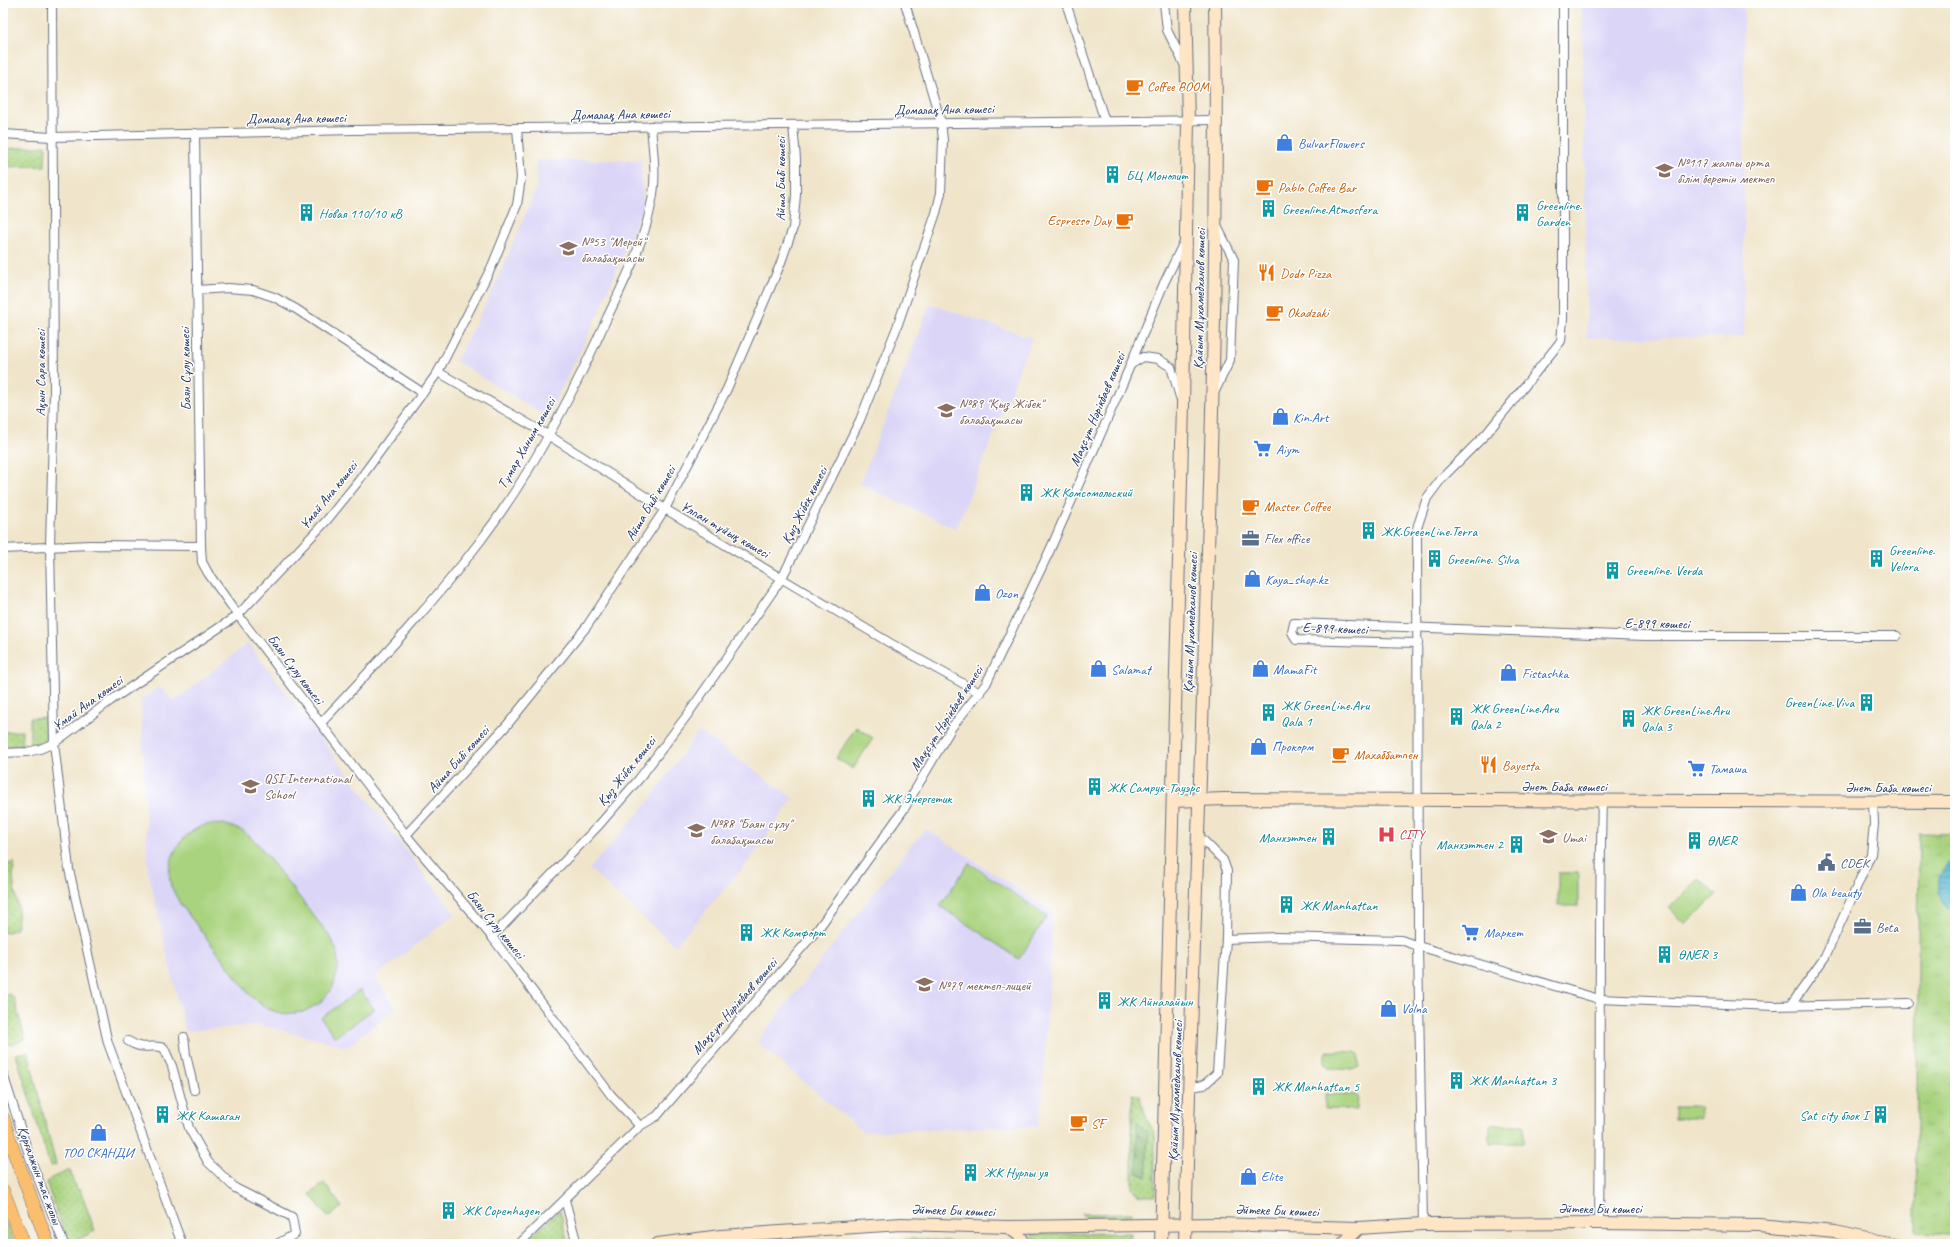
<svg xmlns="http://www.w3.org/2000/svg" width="1958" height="1247" viewBox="0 0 1958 1247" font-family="Caveat,sans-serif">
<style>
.built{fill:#dbd6f7}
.grass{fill:url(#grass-dots);stroke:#62816e}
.forest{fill:url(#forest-firs);stroke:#507266}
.park{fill:url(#park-tufts);stroke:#62816e}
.pitch{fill:#a9d37e;stroke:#62816e}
.water{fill:url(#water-rules);stroke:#347194}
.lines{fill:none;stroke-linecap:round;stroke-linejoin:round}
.street-casing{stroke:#666f84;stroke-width:10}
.secondary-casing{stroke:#666f84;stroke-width:14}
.primary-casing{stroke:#666f84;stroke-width:14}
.street{stroke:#fff;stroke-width:8}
.secondary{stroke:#fde5c5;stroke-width:12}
.primary{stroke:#fabe6e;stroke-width:13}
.labels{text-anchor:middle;stroke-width:3;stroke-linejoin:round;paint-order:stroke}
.food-label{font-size:14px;fill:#c56008;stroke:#fff;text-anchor:start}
.street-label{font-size:14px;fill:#1b2f5e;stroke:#fff}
.shop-label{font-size:14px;fill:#366cbe;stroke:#fff;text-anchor:start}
.education-label{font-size:14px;fill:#785e54;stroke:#fff;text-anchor:start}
.culture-label{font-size:14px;fill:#0d838f;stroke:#fff;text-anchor:start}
.service-label{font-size:14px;fill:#4e5e75;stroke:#fff;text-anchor:start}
.health-label{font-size:14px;fill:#be3a42;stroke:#fff;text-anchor:start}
</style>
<defs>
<pattern id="grass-dots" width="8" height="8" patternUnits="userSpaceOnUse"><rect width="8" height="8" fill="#a9d37e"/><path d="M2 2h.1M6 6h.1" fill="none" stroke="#91b56f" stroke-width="1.8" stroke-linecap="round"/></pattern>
<pattern id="forest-firs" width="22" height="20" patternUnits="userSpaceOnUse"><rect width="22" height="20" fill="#86b56d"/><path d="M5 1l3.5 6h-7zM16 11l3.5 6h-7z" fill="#6d945d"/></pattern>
<pattern id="park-tufts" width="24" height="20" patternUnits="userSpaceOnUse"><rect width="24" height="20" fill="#a9d37e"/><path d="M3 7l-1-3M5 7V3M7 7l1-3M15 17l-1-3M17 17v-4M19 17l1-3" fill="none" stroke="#91b56f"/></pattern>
<pattern id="water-rules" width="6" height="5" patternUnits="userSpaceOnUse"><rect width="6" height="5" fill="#4cb3cb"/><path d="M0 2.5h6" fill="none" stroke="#3e92a8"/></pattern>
</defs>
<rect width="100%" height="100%" fill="#fff"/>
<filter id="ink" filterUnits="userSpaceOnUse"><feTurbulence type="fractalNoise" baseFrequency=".025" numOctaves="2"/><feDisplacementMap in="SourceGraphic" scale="8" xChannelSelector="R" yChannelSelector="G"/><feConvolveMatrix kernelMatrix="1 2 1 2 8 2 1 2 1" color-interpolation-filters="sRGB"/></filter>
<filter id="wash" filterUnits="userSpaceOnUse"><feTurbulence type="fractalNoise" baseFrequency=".012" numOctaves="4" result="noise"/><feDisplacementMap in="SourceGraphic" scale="16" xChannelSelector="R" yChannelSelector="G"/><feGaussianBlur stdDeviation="0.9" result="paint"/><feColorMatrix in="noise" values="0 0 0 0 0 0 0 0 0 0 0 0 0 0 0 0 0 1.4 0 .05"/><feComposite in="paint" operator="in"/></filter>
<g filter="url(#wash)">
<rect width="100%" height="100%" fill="#f0e5ca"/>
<g class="built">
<polygon points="1582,3 1744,3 1744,337 1587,338"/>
<polygon points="536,160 641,160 643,206 598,315 547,417 456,361 492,292 537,187"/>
<polygon points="930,304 1032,338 956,529 860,484"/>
<polygon points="248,643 455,914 375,977 396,1008 347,1047 260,1025 185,1031 148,871 141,700 159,687 175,701"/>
<polygon points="699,731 793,798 750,860 675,946 589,869 649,801"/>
<polygon points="926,829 1053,912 1043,1087 1038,1126 863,1132 757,1042 912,844"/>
</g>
<g class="grass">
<polygon points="46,146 45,166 3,167 3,149"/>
<polygon points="50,717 50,736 36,745 30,744 30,718"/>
<polygon points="22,731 22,746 3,746 3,732"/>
<path d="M15,863C8,885 25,909 15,930L3,933V864Z"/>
<polygon points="9,994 14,998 25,1039 13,1044 5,1045 3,1038 3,996"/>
<polygon points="28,1052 56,1165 50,1166 16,1054"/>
<polygon points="1132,1094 1139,1096 1147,1119 1155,1135 1155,1196 1139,1196 1132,1188"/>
<polygon points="70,1170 76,1189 80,1190 95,1231 69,1244 46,1183 51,1178"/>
<polygon points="560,1210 568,1244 523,1244"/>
<polygon points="1132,1213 1131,1221 1087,1221 1082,1214"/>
<polygon points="3,1216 15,1244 9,1244 3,1229"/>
<polygon points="1131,1233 1130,1244 1037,1244 1031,1234"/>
<polygon points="917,1239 979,1243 1015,1241 1017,1244 710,1244 718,1242"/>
</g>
<polygon class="forest" points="1137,1122 1148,1133 1147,1177 1137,1173"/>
<polygon class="park" points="1919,833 1955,834 1955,1236 1916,1232"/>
<g class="pitch">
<polygon points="856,727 873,738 853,769 836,758"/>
<path d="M224,824L243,831L257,843L328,934L337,951L338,970L332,989L320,1003L303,1012L283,1014L265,1008L250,995L179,902C177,897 173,891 171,886C164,861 181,831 206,825C212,824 219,825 224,824Z"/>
<polygon points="969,863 1047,916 1019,959 940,906"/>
<rect x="1558" y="873" width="20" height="33"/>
<polygon points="1699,879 1716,895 1686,924 1669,908"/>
<polygon points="360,990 374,1009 335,1037 321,1018"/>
<polygon points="1328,1051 1355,1052 1359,1055 1359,1067 1352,1070 1329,1068 1325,1063 1325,1054"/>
<polygon points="1325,1094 1358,1095 1357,1110 1325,1109"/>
<rect x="1675" y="1107" width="25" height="12"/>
<rect x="1490" y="1125" width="34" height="18"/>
<polygon points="324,1183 342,1207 328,1217 310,1194"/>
</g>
<path class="water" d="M1955,861V905L1948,908C1940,904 1937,888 1939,879C1940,873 1946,866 1949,862Z"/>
</g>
<g filter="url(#ink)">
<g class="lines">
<defs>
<g id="street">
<polyline points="52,3 54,394 50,546 54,743 69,869 108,1043 182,1244"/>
<polyline points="1066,3 1105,121"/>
<polyline points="1164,3 1167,30 1185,66"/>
<polyline points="195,133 201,546 202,562 208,573 238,615 406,835 492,937 611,1095 640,1126"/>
<polyline points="3,134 51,137 353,130 1217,120"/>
<polyline points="197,290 228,288 253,290 274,297 296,309 423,393"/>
<polyline points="1130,365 1143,357 1158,359 1171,367 1180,397"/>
<polyline points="438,372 548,435 665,509 890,643 980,693"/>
<polyline points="1214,393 1230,360 1234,260 1217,226"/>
<polyline points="3,549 90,545 201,546"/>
<polyline points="1418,643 1296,640 1292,632 1294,623 1644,636 1897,636"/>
<path d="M321,723C376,664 432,605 481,540C531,474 573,394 607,318C625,280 645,241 652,200C657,176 653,151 651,126"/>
<polyline points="3,753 27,752 40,749 54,743 110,701 238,615 327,520 357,483 438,372 492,266 517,205 521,178 517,128"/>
<polyline points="406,835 507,725 587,626 665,509 727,389 780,265 793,228 796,195 796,159 793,125"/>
<polyline points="492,937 599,825 639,779 688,714 782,578 860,420 897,327 936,213 941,193 943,140 941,122 905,3"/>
<polyline points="1226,939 1276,937 1401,940 1418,946 1599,999 1775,1006 1909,1003"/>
<polyline points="1791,1005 1825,957 1850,902 1871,854 1874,824 1873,803"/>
<polyline points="184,1037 186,1054 194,1090"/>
<path d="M128,1041C146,1052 151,1043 164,1048L172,1066L189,1128L208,1162L235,1188L292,1217L295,1234L277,1244"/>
<polyline points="3,1074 30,1158 64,1244"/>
<polyline points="1190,1087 1204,1085 1217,1073 1226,939 1227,871 1223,860 1198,835"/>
<polyline points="565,1200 577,1244"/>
<path d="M1599,1223C1601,1082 1598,942 1602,801"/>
<polyline points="1423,1224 1418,946 1417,528 1427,498 1442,478 1487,433 1561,341 1563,319 1563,3"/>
<polyline points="519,1244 640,1126 657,1116 818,929 904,809 952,727 986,684 1050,550 1120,390 1164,283 1184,242"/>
</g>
<g id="secondary">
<polyline points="1173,801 1224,799 1955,802"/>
<polyline points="1008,1227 1019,1235 1025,1244"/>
<polyline points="658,1244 721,1236 901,1224 1008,1227 1215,1224 1359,1228 1423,1224 1599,1223 1759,1225 1835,1232 1894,1244"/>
<polyline points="1161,1244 1183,405 1188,120 1185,3"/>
<path d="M1185,1244C1194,830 1221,417 1215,3"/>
<polyline points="1343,1244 1359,1228"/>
</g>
<g id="primary">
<polyline points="3,1118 12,1147 48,1244"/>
<polyline points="3,1191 24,1244"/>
</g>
</defs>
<use href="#street" class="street-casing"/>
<use href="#secondary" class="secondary-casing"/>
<use href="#primary" class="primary-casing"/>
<use href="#street" class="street"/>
<use href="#secondary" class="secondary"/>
<use href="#primary" class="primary"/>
</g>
</g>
<defs>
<symbol id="cafe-bare" viewBox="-9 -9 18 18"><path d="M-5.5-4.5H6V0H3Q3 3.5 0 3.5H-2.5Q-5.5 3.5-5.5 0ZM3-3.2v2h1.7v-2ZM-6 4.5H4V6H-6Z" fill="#e8710a" stroke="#fff" stroke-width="2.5" paint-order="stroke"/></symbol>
<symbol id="shop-bare" viewBox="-9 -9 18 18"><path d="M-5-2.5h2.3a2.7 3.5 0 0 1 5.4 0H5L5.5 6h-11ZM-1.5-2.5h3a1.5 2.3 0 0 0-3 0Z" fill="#3f7fe0" stroke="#fff" stroke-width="2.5" paint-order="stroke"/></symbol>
<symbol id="school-bare" viewBox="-9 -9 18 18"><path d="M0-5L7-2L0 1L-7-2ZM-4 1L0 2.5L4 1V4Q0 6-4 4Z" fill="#8d6e63" stroke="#fff" stroke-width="2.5" paint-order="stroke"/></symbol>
<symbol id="building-bare" viewBox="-9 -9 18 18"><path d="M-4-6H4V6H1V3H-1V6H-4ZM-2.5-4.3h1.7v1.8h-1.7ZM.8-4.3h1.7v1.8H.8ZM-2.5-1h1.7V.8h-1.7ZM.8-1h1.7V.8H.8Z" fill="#0f9aa8" stroke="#fff" stroke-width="2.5" paint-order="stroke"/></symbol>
<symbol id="restaurant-bare" viewBox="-9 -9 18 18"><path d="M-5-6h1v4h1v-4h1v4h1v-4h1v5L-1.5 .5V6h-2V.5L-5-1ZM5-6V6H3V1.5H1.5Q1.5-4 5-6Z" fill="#e8710a" stroke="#fff" stroke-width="2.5" paint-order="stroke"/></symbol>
<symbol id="supermarket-bare" viewBox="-9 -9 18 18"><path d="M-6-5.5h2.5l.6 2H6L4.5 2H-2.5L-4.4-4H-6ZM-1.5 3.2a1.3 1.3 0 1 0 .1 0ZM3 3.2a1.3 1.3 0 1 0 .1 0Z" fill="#3f7fe0" stroke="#fff" stroke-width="2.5" paint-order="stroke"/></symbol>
<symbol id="office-bare" viewBox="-9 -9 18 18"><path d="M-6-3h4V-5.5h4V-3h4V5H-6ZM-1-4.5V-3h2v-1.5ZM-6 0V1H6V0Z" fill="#5c6f8a" stroke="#fff" stroke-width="2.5" paint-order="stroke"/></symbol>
<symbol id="hospital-bare" viewBox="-9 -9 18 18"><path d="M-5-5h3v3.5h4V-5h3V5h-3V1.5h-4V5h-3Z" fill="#e0444e" stroke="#fff" stroke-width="2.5" paint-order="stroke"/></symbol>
<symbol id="civic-bare" viewBox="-9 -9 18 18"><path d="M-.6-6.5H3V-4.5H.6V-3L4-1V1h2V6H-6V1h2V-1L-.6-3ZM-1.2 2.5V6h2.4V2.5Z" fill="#5c6f8a" stroke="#fff" stroke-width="2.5" paint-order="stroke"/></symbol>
</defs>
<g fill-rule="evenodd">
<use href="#cafe-bare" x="1122" y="74" width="25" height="25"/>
<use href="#shop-bare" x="1272" y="130" width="25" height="25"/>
<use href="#school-bare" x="1652" y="158" width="25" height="25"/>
<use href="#building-bare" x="1100" y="162" width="25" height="25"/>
<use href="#cafe-bare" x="1252" y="174" width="25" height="25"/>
<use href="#building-bare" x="1256" y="196" width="25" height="25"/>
<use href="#building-bare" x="294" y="200" width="25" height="25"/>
<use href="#building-bare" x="1510" y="200" width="25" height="25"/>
<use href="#cafe-bare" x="1112" y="208" width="25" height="25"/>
<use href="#school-bare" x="556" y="236" width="25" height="25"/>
<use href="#restaurant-bare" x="1254" y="260" width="25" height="25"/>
<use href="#cafe-bare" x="1262" y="300" width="25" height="25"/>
<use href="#school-bare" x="934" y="398" width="25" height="25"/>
<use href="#shop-bare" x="1268" y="404" width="25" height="25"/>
<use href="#supermarket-bare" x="1250" y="436" width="25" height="25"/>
<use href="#building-bare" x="1014" y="480" width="25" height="25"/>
<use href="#cafe-bare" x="1238" y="494" width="25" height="25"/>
<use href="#building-bare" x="1356" y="518" width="25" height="25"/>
<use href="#office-bare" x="1238" y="526" width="25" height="25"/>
<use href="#building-bare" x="1864" y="546" width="25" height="25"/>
<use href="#building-bare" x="1422" y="546" width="25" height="25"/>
<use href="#building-bare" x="1600" y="558" width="25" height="25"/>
<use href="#shop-bare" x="1240" y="566" width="25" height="25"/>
<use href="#shop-bare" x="970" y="580" width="25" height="25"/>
<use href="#shop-bare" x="1086" y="656" width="25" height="25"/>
<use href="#shop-bare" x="1248" y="656" width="25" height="25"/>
<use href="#shop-bare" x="1496" y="660" width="25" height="25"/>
<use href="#building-bare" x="1854" y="690" width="25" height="25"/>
<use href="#building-bare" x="1256" y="700" width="25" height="25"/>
<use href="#building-bare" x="1444" y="704" width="25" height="25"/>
<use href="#building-bare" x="1616" y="706" width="25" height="25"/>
<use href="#shop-bare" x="1246" y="734" width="25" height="25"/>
<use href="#cafe-bare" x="1328" y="742" width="25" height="25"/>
<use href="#restaurant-bare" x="1476" y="752" width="25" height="25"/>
<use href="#supermarket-bare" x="1684" y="756" width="25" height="25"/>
<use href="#school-bare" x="238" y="774" width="25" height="25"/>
<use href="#building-bare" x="1082" y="774" width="25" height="25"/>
<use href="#building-bare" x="856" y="786" width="25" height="25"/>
<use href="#school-bare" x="684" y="818" width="25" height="25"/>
<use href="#hospital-bare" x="1374" y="822" width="25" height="25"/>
<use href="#building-bare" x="1316" y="824" width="25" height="25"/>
<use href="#school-bare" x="1536" y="824" width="25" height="25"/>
<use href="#building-bare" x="1682" y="828" width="25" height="25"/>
<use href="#building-bare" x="1504" y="832" width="25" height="25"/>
<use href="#civic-bare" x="1814" y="850" width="25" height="25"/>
<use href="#shop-bare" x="1786" y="880" width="25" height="25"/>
<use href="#building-bare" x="1274" y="892" width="25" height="25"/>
<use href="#office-bare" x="1850" y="914" width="25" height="25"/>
<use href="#building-bare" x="734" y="920" width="25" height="25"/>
<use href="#supermarket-bare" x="1458" y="920" width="25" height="25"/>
<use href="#building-bare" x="1652" y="942" width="25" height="25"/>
<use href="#school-bare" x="912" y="972" width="25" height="25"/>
<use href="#building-bare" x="1092" y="988" width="25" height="25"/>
<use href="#shop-bare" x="1376" y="996" width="25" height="25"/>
<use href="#building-bare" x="1444" y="1068" width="25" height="25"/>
<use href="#building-bare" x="1246" y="1074" width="25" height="25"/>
<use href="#building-bare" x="150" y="1102" width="25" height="25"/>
<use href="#building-bare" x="1868" y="1102" width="25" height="25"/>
<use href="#cafe-bare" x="1066" y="1110" width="25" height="25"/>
<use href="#shop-bare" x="86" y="1120" width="25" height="25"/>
<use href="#building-bare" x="958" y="1160" width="25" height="25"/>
<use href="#shop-bare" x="1236" y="1164" width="25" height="25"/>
<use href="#building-bare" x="436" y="1198" width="25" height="25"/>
</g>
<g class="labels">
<g class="food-label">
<text x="1147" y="91">Coffee BOOM</text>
<text x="1278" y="192">Pablo Coffee Bar</text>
<text x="1111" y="225" text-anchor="end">Espresso Day</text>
<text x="1280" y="278">Dodo Pizza</text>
<text x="1287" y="317">Okadzaki</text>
<text x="1264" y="511">Master Coffee</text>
<text x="1354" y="759">Махаббатпен</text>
<text x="1502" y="770">Bayesta</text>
<text x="1091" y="1128">SF</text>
</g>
<g class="street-label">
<text transform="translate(944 109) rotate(-1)" y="5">Домалақ Ана көшесі</text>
<text transform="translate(620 114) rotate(-1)" y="5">Домалақ Ана көшесі</text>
<text transform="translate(296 118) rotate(-1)" y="5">Домалақ Ана көшесі</text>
<text transform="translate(780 179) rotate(-90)" y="5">Айша Бибі көшесі</text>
<text transform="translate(1199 299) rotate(-89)" y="5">Қайым Мұхамедханов көшесі</text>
<text transform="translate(185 369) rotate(-91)" y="5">Баян Сұлу көшесі</text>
<text transform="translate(40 373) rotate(-90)" y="5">Ақын Сара көшесі</text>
<text transform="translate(1097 409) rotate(-67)" y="5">Мақсұт Нәрікбаев көшесі</text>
<text transform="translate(526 443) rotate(-60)" y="5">Тұмар Ханым көшесі</text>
<text transform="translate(328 495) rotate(-51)" y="5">Ұмай Ана көшесі</text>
<text transform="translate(650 503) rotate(-59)" y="5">Айша Бибі көшесі</text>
<text transform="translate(804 505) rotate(-63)" y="5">Қыз Жібек көшесі</text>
<text transform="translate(725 529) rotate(30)" y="5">Ұлпан тұйық көшесі</text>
<text transform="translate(1190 623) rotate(-88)" y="5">Қайым Мұхамедханов көшесі</text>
<text transform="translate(1657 623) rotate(1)" y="5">Е-899 көшесі</text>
<text transform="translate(1335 628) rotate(2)" y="5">Е-899 көшесі</text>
<text transform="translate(296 669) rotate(53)" y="5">Баян Сұлу көшесі</text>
<text transform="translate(87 703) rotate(-36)" y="5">Ұмай Ана көшесі</text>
<text transform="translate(946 718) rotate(-57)" y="5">Мақсұт Нәрікбаев көшесі</text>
<text transform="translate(458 759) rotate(-48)" y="5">Айша Бибі көшесі</text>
<text transform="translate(626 771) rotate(-51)" y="5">Қыз Жібек көшесі</text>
<text x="1564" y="791">Әнет Баба көшесі</text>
<text x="1888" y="792">Әнет Баба көшесі</text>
<text transform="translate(496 924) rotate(51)" y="5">Баян Сұлу көшесі</text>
<text transform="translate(734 1006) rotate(-49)" y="5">Мақсұт Нәрікбаев көшесі</text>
<text transform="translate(1175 1091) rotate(-88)" y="5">Қайым Мұхамедханов көшесі</text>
<text transform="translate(40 1175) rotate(70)" y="5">Қорғалжын тас жолы</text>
<text x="1600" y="1213">Әйтеке Би көшесі</text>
<text transform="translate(953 1210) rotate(2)" y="5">Әйтеке Би көшесі</text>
<text transform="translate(1277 1210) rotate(2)" y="5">Әйтеке Би көшесі</text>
</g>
<g class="shop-label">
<text x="1298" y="148">BulvarFlowers</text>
<text x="1293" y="422">Kin.Art</text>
<text x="1276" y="454">Aiym</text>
<text x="1265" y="584">Kaya_shop.kz</text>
<text x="995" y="598">Ozon</text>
<text x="1111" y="674">Salamat</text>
<text x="1273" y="674">MamaFit</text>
<text x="1522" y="678">Fistashka</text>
<text x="1272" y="751">Прокорм</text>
<text x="1709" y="773">Тамаша</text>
<text x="1811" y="897">Ola beauty</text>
<text x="1484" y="937">Маркет</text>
<text x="1401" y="1013">Volna</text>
<text x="98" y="1157" text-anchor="middle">ТОО СКАНДИ</text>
<text x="1261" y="1181">Elite</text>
</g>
<g class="education-label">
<text x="1677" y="167">№117 жалпы орта<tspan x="1677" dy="16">білім беретін мектеп</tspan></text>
<text x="581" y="246">№53 "Мерей"<tspan x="581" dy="16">балабақшасы</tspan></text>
<text x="959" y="408">№89 "Қыз Жібек"<tspan x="959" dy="16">балабақшасы</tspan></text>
<text x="264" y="783">QSI International<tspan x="264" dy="16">School</tspan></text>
<text x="710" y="828">№88 "Баян сұлу"<tspan x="710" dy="16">балабақшасы</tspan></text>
<text x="1562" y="842">Umai</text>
<text x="938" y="990">№79 мектеп-лицей</text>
</g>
<g class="culture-label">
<text x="1126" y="180">БЦ Монолит</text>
<text x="1536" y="210">Greenline.<tspan x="1536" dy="16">Garden</tspan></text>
<text x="1282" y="214">Greenline.Atmosfera</text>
<text x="319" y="218">Новая 110/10 кВ</text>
<text x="1040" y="497">ЖК Комсомольский</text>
<text x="1381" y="536">ЖК.GreenLine.Terra</text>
<text x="1889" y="555">Greenline.<tspan x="1889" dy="16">Velora</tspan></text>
<text x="1447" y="564">Greenline. Silva</text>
<text x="1626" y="575">Greenline. Verda</text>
<text x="1854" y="707" text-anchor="end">GreenLine.Viva</text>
<text x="1281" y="710">ЖК GreenLine.Aru<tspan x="1281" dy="16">Qala 1</tspan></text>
<text x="1470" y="713">ЖК GreenLine.Aru<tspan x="1470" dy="16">Qala 2</tspan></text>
<text x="1641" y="715">ЖК GreenLine.Aru<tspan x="1641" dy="16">Qala 3</tspan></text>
<text x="1107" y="792">ЖК Самрук-Тауэрс</text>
<text x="882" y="803">ЖК Энергетик</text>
<text x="1316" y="842" text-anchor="end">Манхэттен</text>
<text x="1707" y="845">ӨNER</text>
<text x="1503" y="849" text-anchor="end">Манхэттен 2</text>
<text x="1300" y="910">ЖК Manhattan</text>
<text x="760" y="937">ЖК Комфорт</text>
<text x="1678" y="959">ӨNER 3</text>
<text x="1117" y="1006">ЖК Айналайын</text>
<text x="1469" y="1085">ЖК Manhattan 3</text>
<text x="1272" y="1091">ЖК Manhattan 5</text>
<text x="176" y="1120">ЖК Кашаган</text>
<text x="1868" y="1120" text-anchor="end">Sat city блок I</text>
<text x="984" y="1177">ЖК Нурлы уя</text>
<text x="462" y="1215">ЖК Copenhagen</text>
</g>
<g class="service-label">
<text x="1264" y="543">Flex office</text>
<text x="1840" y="868">CDEK</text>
<text x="1876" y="932">Beta</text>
</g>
<g class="health-label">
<text x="1399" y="839">CITY</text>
</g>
</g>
<rect width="1958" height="1247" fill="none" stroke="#fff" stroke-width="16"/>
</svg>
